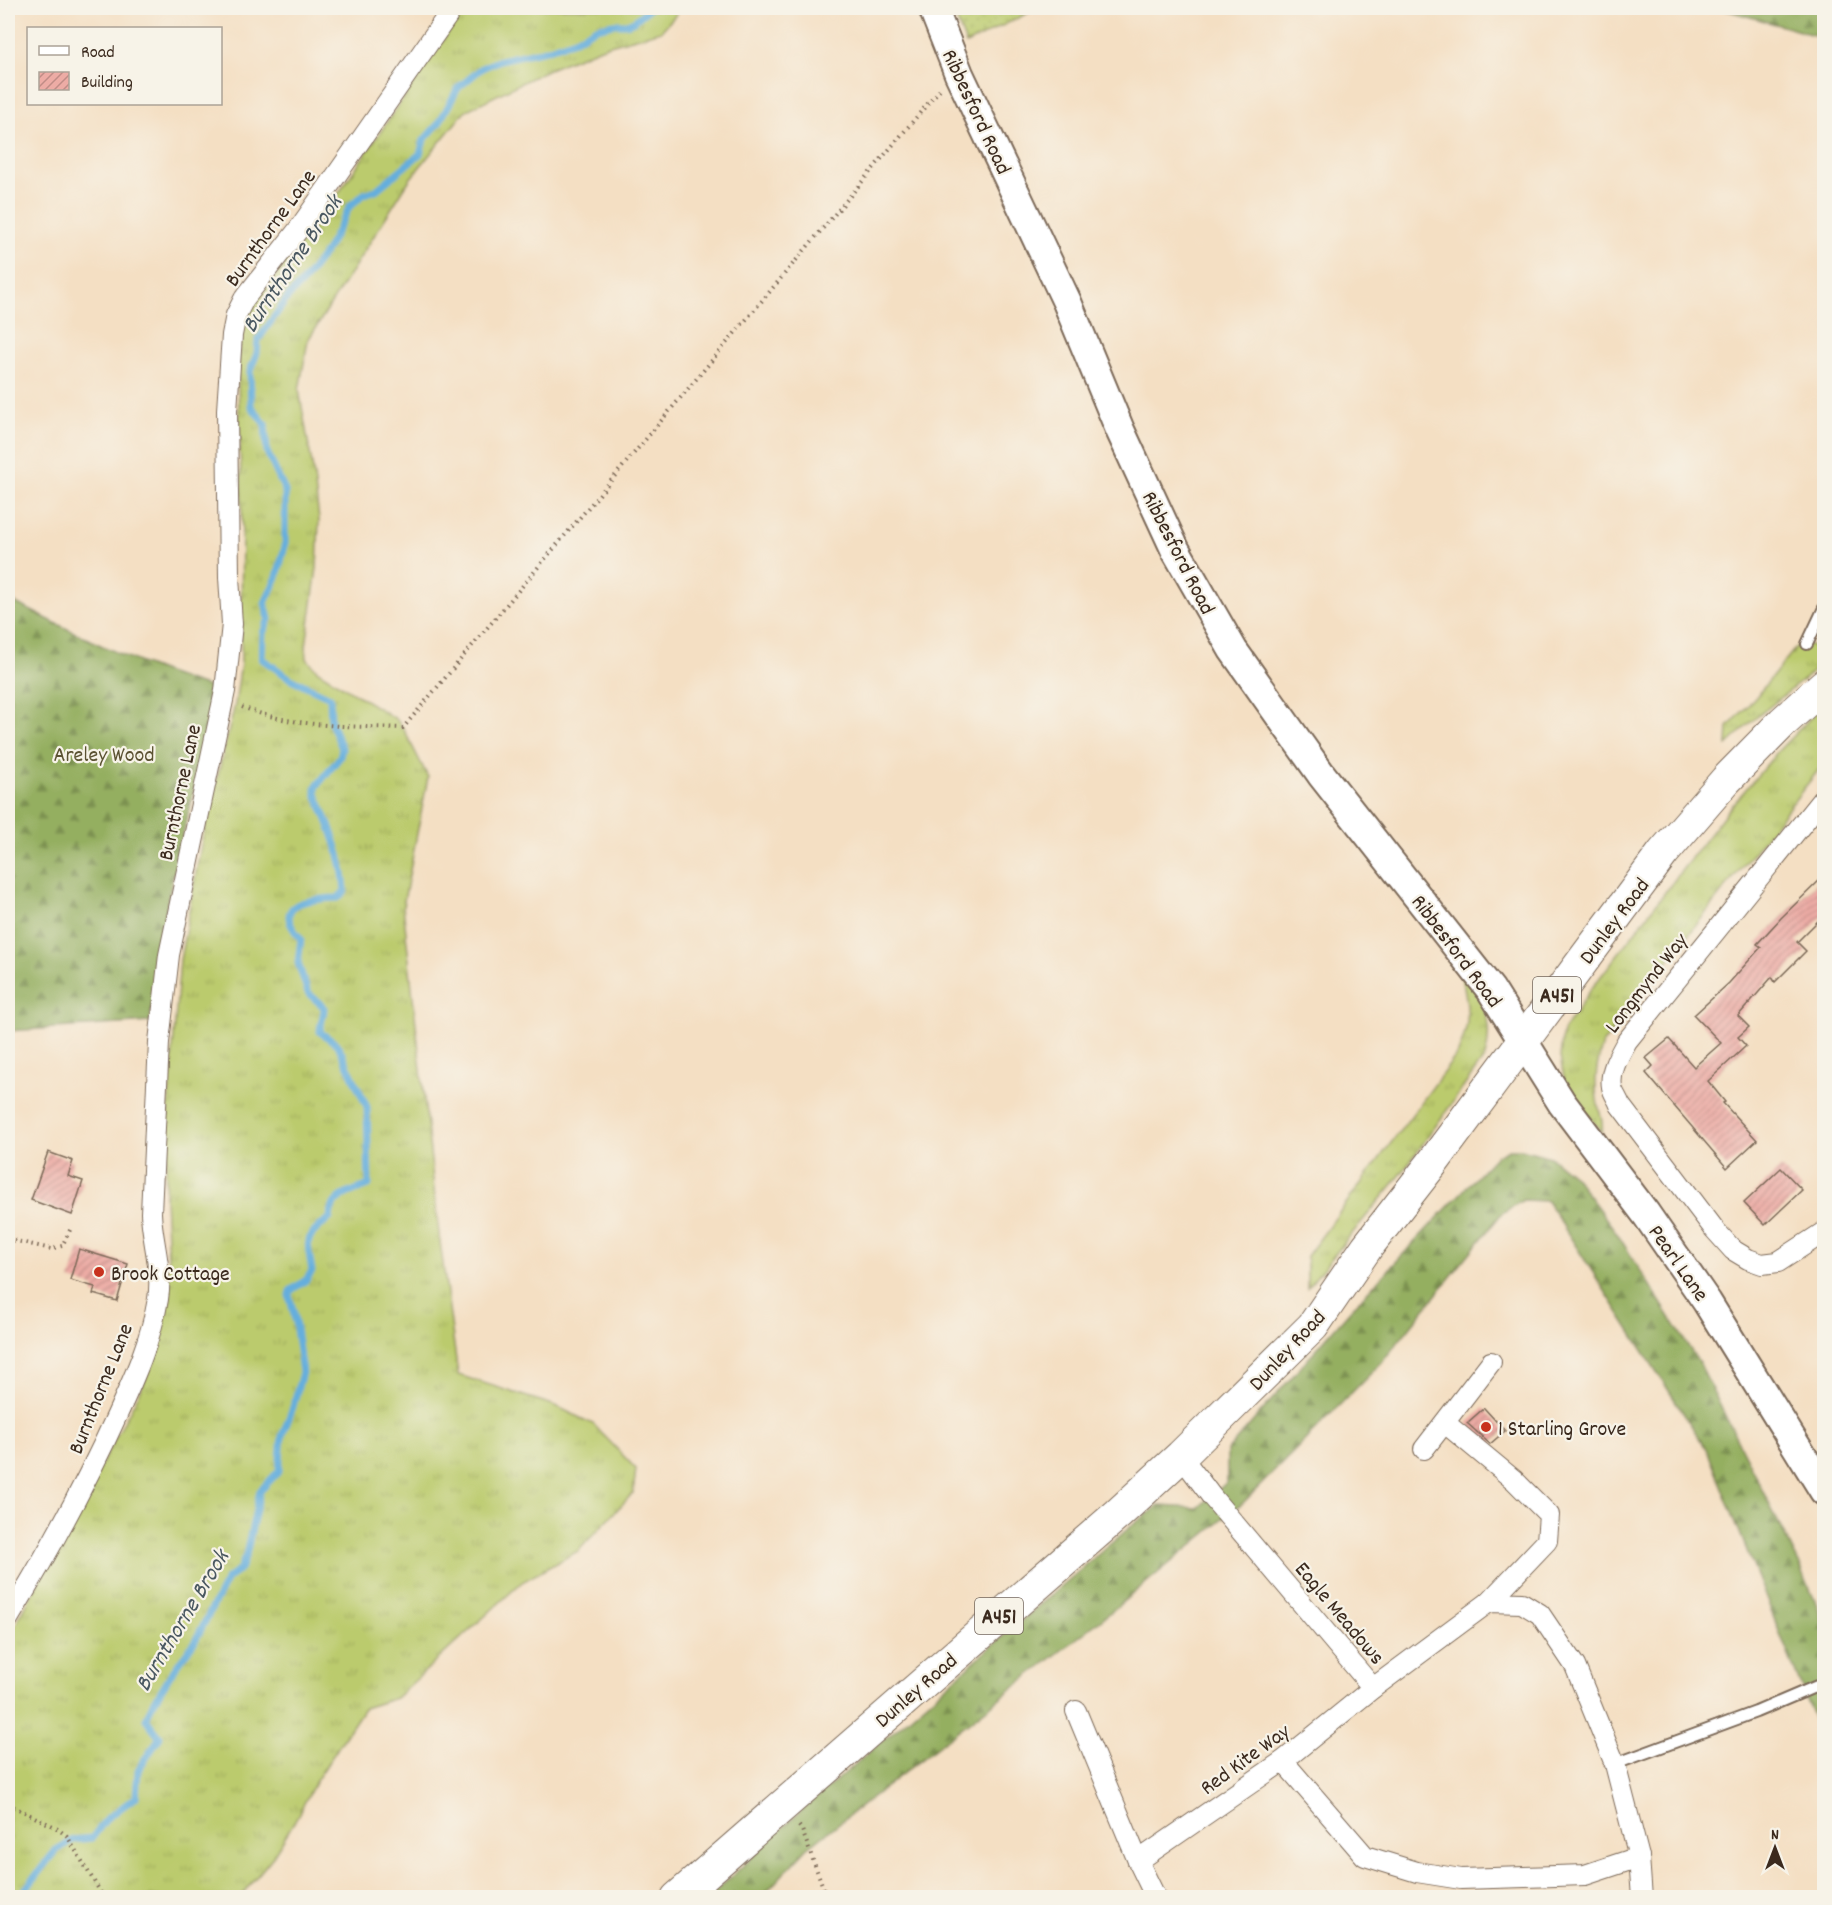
<svg xmlns="http://www.w3.org/2000/svg" width="1832" height="1905" viewBox="0 0 1832 1905" font-family="Dekko,sans-serif">
<style>
.grass{fill:url(#grass-tufts);stroke:#7b7a46;stroke-width:1.5}
.forest{fill:url(#forest-firs);stroke:#686c3f;stroke-width:1.5}
.garden{fill:url(#garden-dots);stroke:#7b7a46;stroke-width:1.5}
.lines{fill:none;stroke-linecap:round;stroke-linejoin:round}
.stream{stroke:#65aedd;stroke-width:7}
.building{fill:url(#building-hatch)}
.service-casing{stroke:#7c6958;stroke-width:14}
.minor-casing{stroke:#7c6958;stroke-width:22}
.secondary-casing{stroke:#7c6958;stroke-width:32}
.primary-casing{stroke:#7c6958;stroke-width:34}
.path{stroke:#7c6958;stroke-width:4;stroke-dasharray:1.5 4.5;stroke-linecap:butt}
.service{stroke:#fff;stroke-width:10}
.minor{stroke:#fff;stroke-width:20}
.secondary{stroke:#fff;stroke-width:28}
.primary{stroke:#fff;stroke-width:32}
.poi-dot{fill:#c8321e;stroke:#f7f3e8;stroke-width:2}
.labels{text-anchor:middle;stroke-width:4.5;stroke-linejoin:round;paint-order:stroke}
.shield{fill:#f7f3e8;stroke:#73665b;stroke-width:1.5}
.shield-label{font-size:21px;font-weight:bold;fill:#3b2a1e}
.street-label{font-size:22px;fill:#3b2a1e;stroke:#f7f3e8}
.park-label{font-size:22px;fill:#5b5232;stroke:#f7f3e8}
.poi-label{font-size:22px;fill:#3b2a1e;stroke:#f7f3e8;text-anchor:start}
.water-label{font-size:24px;font-style:italic;fill:#4a5861;stroke:#f7f3e8}
</style>
<defs>
<pattern id="grass-tufts" width="24" height="20" patternUnits="userSpaceOnUse" patternTransform="scale(1.5)"><rect width="24" height="20" fill="#bbcb6d"/><path d="M3 7l-1-3M5 7V3M7 7l1-3M15 17l-1-3M17 17v-4M19 17l1-3" fill="none" stroke="#a2ae5e"/></pattern>
<pattern id="forest-firs" width="22" height="20" patternUnits="userSpaceOnUse" patternTransform="scale(1.5)"><rect width="22" height="20" fill="#94af60"/><path d="M5 1l3.5 6h-7zM16 11l3.5 6h-7z" fill="#7a8f4f"/></pattern>
<pattern id="garden-dots" width="8" height="8" patternUnits="userSpaceOnUse" patternTransform="scale(1.5)"><rect width="8" height="8" fill="#bbcb6d"/><path d="M2 2h.1M6 6h.1" fill="none" stroke="#a2ae5e" stroke-width="1.8" stroke-linecap="round"/></pattern>
<pattern id="building-hatch" width="6" height="6" patternUnits="userSpaceOnUse" patternTransform="scale(1.5)"><rect width="6" height="6" fill="#edaca5"/><path d="M-1 1l2-2M0 6l6-6M5 7l2-2" fill="none" stroke="#c18c86"/></pattern>
</defs>
<rect width="100%" height="100%" fill="#f7f3e8"/>
<filter id="ink" filterUnits="userSpaceOnUse"><feTurbulence type="fractalNoise" baseFrequency=".0167" numOctaves="2"/><feDisplacementMap in="SourceGraphic" scale="12" xChannelSelector="R" yChannelSelector="G"/><feConvolveMatrix kernelMatrix="1 2 1 2 8 2 1 2 1" color-interpolation-filters="sRGB"/></filter>
<filter id="wash" filterUnits="userSpaceOnUse"><feTurbulence type="fractalNoise" baseFrequency=".008" numOctaves="4" result="noise"/><feDisplacementMap in="SourceGraphic" scale="24" xChannelSelector="R" yChannelSelector="G"/><feGaussianBlur stdDeviation="1.35" result="paint"/><feColorMatrix in="noise" values="0 0 0 0 0 0 0 0 0 0 0 0 0 0 0 0 0 1.4 0 .05"/><feComposite in="paint" operator="in"/></filter>
<g filter="url(#wash)">
<rect width="100%" height="100%" fill="#f4dfc3"/>
<g class="grass">
<polygon points="465,8 682,8 661,31 606,46 549,69 465,111 410,179 308,340 299,390 314,476 319,520 317,568 306,646 307,659 318,671 396,719 403,728 428,777 403,906 439,1234 458,1375 556,1406 593,1424 636,1469 633,1493 578,1551 522,1582 396,1698 364,1708 316,1781 294,1822 271,1859 240,1897 8,1898 8,1639 142,1388 170,1300 165,1199 168,1111 180,960 202,840 235,705 241,663 242,512 238,383 239,349 243,325 252,304 321,219"/>
<polygon points="1824,626 1824,663 1752,721 1727,745 1728,727 1756,697 1798,645 1807,644 1814,646"/>
<path d="M1824,704V763L1603,1043C1597,1063 1594,1079 1597,1100C1599,1112 1604,1120 1602,1132L1576,1101L1565,1084L1560,1057L1563,1031L1592,988L1724,815L1779,750Z"/>
<path d="M1461,968C1482,997 1495,1021 1485,1057L1402,1173L1307,1288V1256L1458,1053C1467,1030 1470,1017 1465,992C1463,983 1460,977 1461,968Z"/>
</g>
<g class="forest">
<polygon points="1719,8 1824,8 1824,38"/>
<path d="M8,599C73,632 139,667 209,687L208,694L216,697L168,898L157,960L150,1022L8,1031Z"/>
<polygon points="1509,1149 1522,1149 1550,1157 1574,1176 1616,1232 1699,1363 1800,1566 1824,1622 1824,1744 1707,1450 1547,1201 1523,1200 1502,1213 1382,1362 1244,1502 1107,1615 807,1848 762,1897 709,1898 793,1818 1130,1527 1159,1506 1198,1508 1227,1482 1227,1451 1355,1305 1497,1155"/>
</g>
<polygon class="garden" points="952,8 1038,8 966,44"/>
<g class="lines">
<path class="stream" d="M23,1898L24,1891L56,1850L73,1840L92,1838L107,1818L136,1797L138,1770L160,1737L146,1719L151,1707L171,1674L195,1641L227,1579L240,1569L246,1555L260,1491L279,1471L282,1436L293,1407L302,1372L294,1314L289,1295L290,1291L306,1280L312,1271C307,1237 303,1240 330,1218C331,1195 350,1193 369,1185L367,1107L338,1045L320,1032C320,1023 324,1017 324,1007L308,993L298,963L301,939C268,902 310,899 338,898L345,891C343,856 330,826 316,794V787L340,757L342,748L331,723L330,697L291,679L262,659L263,633L269,619L265,603L277,577L285,546V491L267,452L265,424L251,406L250,371L257,353L258,340L288,297L306,278L328,248L350,206L364,194L376,190L420,154L424,140L439,123L458,88L482,68L500,60L546,50L575,40L596,28L613,24H627L634,21L650,8"/>
</g>
<g id="blocks">
<g class="building">
<polygon points="1824,876 1824,915 1797,942 1806,951 1775,982 1772,977 1738,1016 1749,1027 1738,1037 1746,1046 1708,1081 1725,1102 1723,1103 1757,1140 1727,1168 1646,1073 1653,1066 1646,1058 1669,1039 1694,1067 1721,1043 1694,1015 1729,983 1761,947 1757,944 1781,918"/>
<polygon points="48,1152 73,1161 68,1176 83,1181 72,1215 31,1200"/>
<polygon points="1781,1168 1802,1190 1765,1225 1744,1203"/>
<polygon points="79,1249 128,1264 117,1301 93,1294 95,1287 70,1280"/>
<polygon points="1484,1408 1505,1431 1490,1444 1467,1423"/>
</g>
</g>
</g>
<g filter="url(#ink)">
<use href="#blocks" fill-opacity="0" stroke="#7c6958" stroke-width="1.5"/>
<g class="lines">
<defs>
<g id="service">
<polyline points="1807,644 1824,608"/>
<polyline points="1615,1764 1756,1712 1824,1683"/>
</g>
<g id="minor">
<path d="M1824,797L1627,1041C1620,1054 1609,1071 1612,1087C1613,1093 1618,1099 1620,1105L1715,1230L1733,1250L1748,1259L1762,1264L1778,1262L1824,1232"/>
<polyline points="1445,1423 1514,1480 1549,1515 1547,1541 1489,1602"/>
<polyline points="1424,1449 1491,1362"/>
<polyline points="1181,1456 1212,1497 1373,1688 1489,1602 1522,1603 1540,1614 1575,1666 1615,1764 1639,1857 1642,1898"/>
<path d="M8,1619C48,1553 85,1486 117,1415C134,1378 151,1340 158,1299C163,1271 152,1241 151,1213L159,1042L169,955L225,691L232,624L229,577L227,410L232,335L236,315L244,299L298,230L453,8"/>
<polyline points="1076,1711 1138,1861 1156,1898"/>
<polyline points="1283,1761 1365,1856 1417,1872 1461,1879 1585,1875 1639,1857"/>
<polyline points="1138,1861 1283,1761 1373,1688"/>
</g>
<polyline id="secondary" points="933,8 959,74 1067,302 1120,430 1175,549 1233,650 1321,774 1491,990 1562,1103 1646,1214 1707,1302 1824,1491"/>
<polyline id="primary" points="677,1898 1118,1514 1181,1456 1313,1326 1367,1247 1431,1165 1663,853 1726,780 1783,722 1824,685"/>
</defs>
<use href="#service" class="service-casing"/>
<use href="#minor" class="minor-casing"/>
<use href="#secondary" class="secondary-casing"/>
<use href="#primary" class="primary-casing"/>
<g class="path">
<path d="M242,707C294,728 349,726 403,728L940,89"/>
<polyline points="8,1239 51,1249 62,1246 71,1228"/>
<polyline points="8,1804 55,1827 67,1836 104,1898"/>
<polyline points="799,1826 802,1830 827,1898"/>
</g>
<use href="#service" class="service"/>
<use href="#minor" class="minor"/>
<use href="#secondary" class="secondary"/>
<use href="#primary" class="primary"/>
</g>
</g>
<g class="poi-dot">
<circle cx="99" cy="1272" r="6"/>
<circle cx="1486" cy="1427" r="6"/>
</g>
<g class="labels">
<g class="shield">
<rect x="1533" y="977" width="48" height="36" rx="4.5"/>
<rect x="975" y="1598" width="48" height="36" rx="4.5"/>
</g>
<g class="shield-label">
<text x="1557" y="1002">A451</text>
<text x="999" y="1623">A451</text>
</g>
<g class="street-label">
<text transform="translate(978 111) rotate(65)" y="8">Ribbesford Road</text>
<text transform="translate(269 227) rotate(-54)" y="8">Burnthorne Lane</text>
<text transform="translate(1180 552) rotate(63)" y="8">Ribbesford Road</text>
<text transform="translate(178 792) rotate(-78)" y="8">Burnthorne Lane</text>
<text transform="translate(1613 920) rotate(-53)" y="8">Dunley Road</text>
<text transform="translate(1458 950) rotate(53)" y="8">Ribbesford Road</text>
<text transform="translate(1645 982) rotate(-52)" y="8">Longmynd Way</text>
<text transform="translate(1680 1262) rotate(55)" y="8">Pearl Lane</text>
<text transform="translate(1286 1349) rotate(-47)" y="8">Dunley Road</text>
<text transform="translate(99 1388) rotate(-68)" y="8">Burnthorne Lane</text>
<text transform="translate(1341 1612) rotate(50)" y="8">Eagle Meadows</text>
<text transform="translate(915 1689) rotate(-41)" y="8">Dunley Road</text>
<text transform="translate(1244 1758) rotate(-36)" y="8">Red Kite Way</text>
</g>
<g class="park-label">
<text x="104" y="761">Areley Wood</text>
</g>
<g class="poi-label">
<text x="111" y="1280">Brook Cottage</text>
<text x="1498" y="1435">1 Starling Grove</text>
</g>
<g class="water-label">
<text transform="translate(291 263) rotate(-56)" y="8">Burnthorne Brook</text>
<text transform="translate(181 1620) rotate(-59)" y="8">Burnthorne Brook</text>
</g>
</g>
<rect width="1832" height="1905" fill="none" stroke="#f7f3e8" stroke-width="30"/>
<rect x="27" y="27" width="195" height="78" fill="#f7f3e8" stroke="#aca397" stroke-width="1.5"/>
<rect x="39" y="46" width="30" height="9" fill="#ffffff" stroke="#aca397" stroke-width="1.5"/>
<text x="81" y="57" font-size="18" fill="#3b2a1e">Road</text>
<rect x="39" y="72" width="30" height="18" fill="url(#building-hatch)" stroke="#aca397" stroke-width="1.5"/>
<text x="81" y="87" font-size="18" fill="#3b2a1e">Building</text>
<g transform="translate(1775 1848)" stroke="#f7f3e8" stroke-width="4.5" paint-order="stroke">
<path d="M0-4.5L10 22L0 15L-10 22Z" fill="#3b2a1e"/>
<text y="-9" font-size="16" font-weight="bold" text-anchor="middle" fill="#3b2a1e">N</text>
</g>
</svg>
